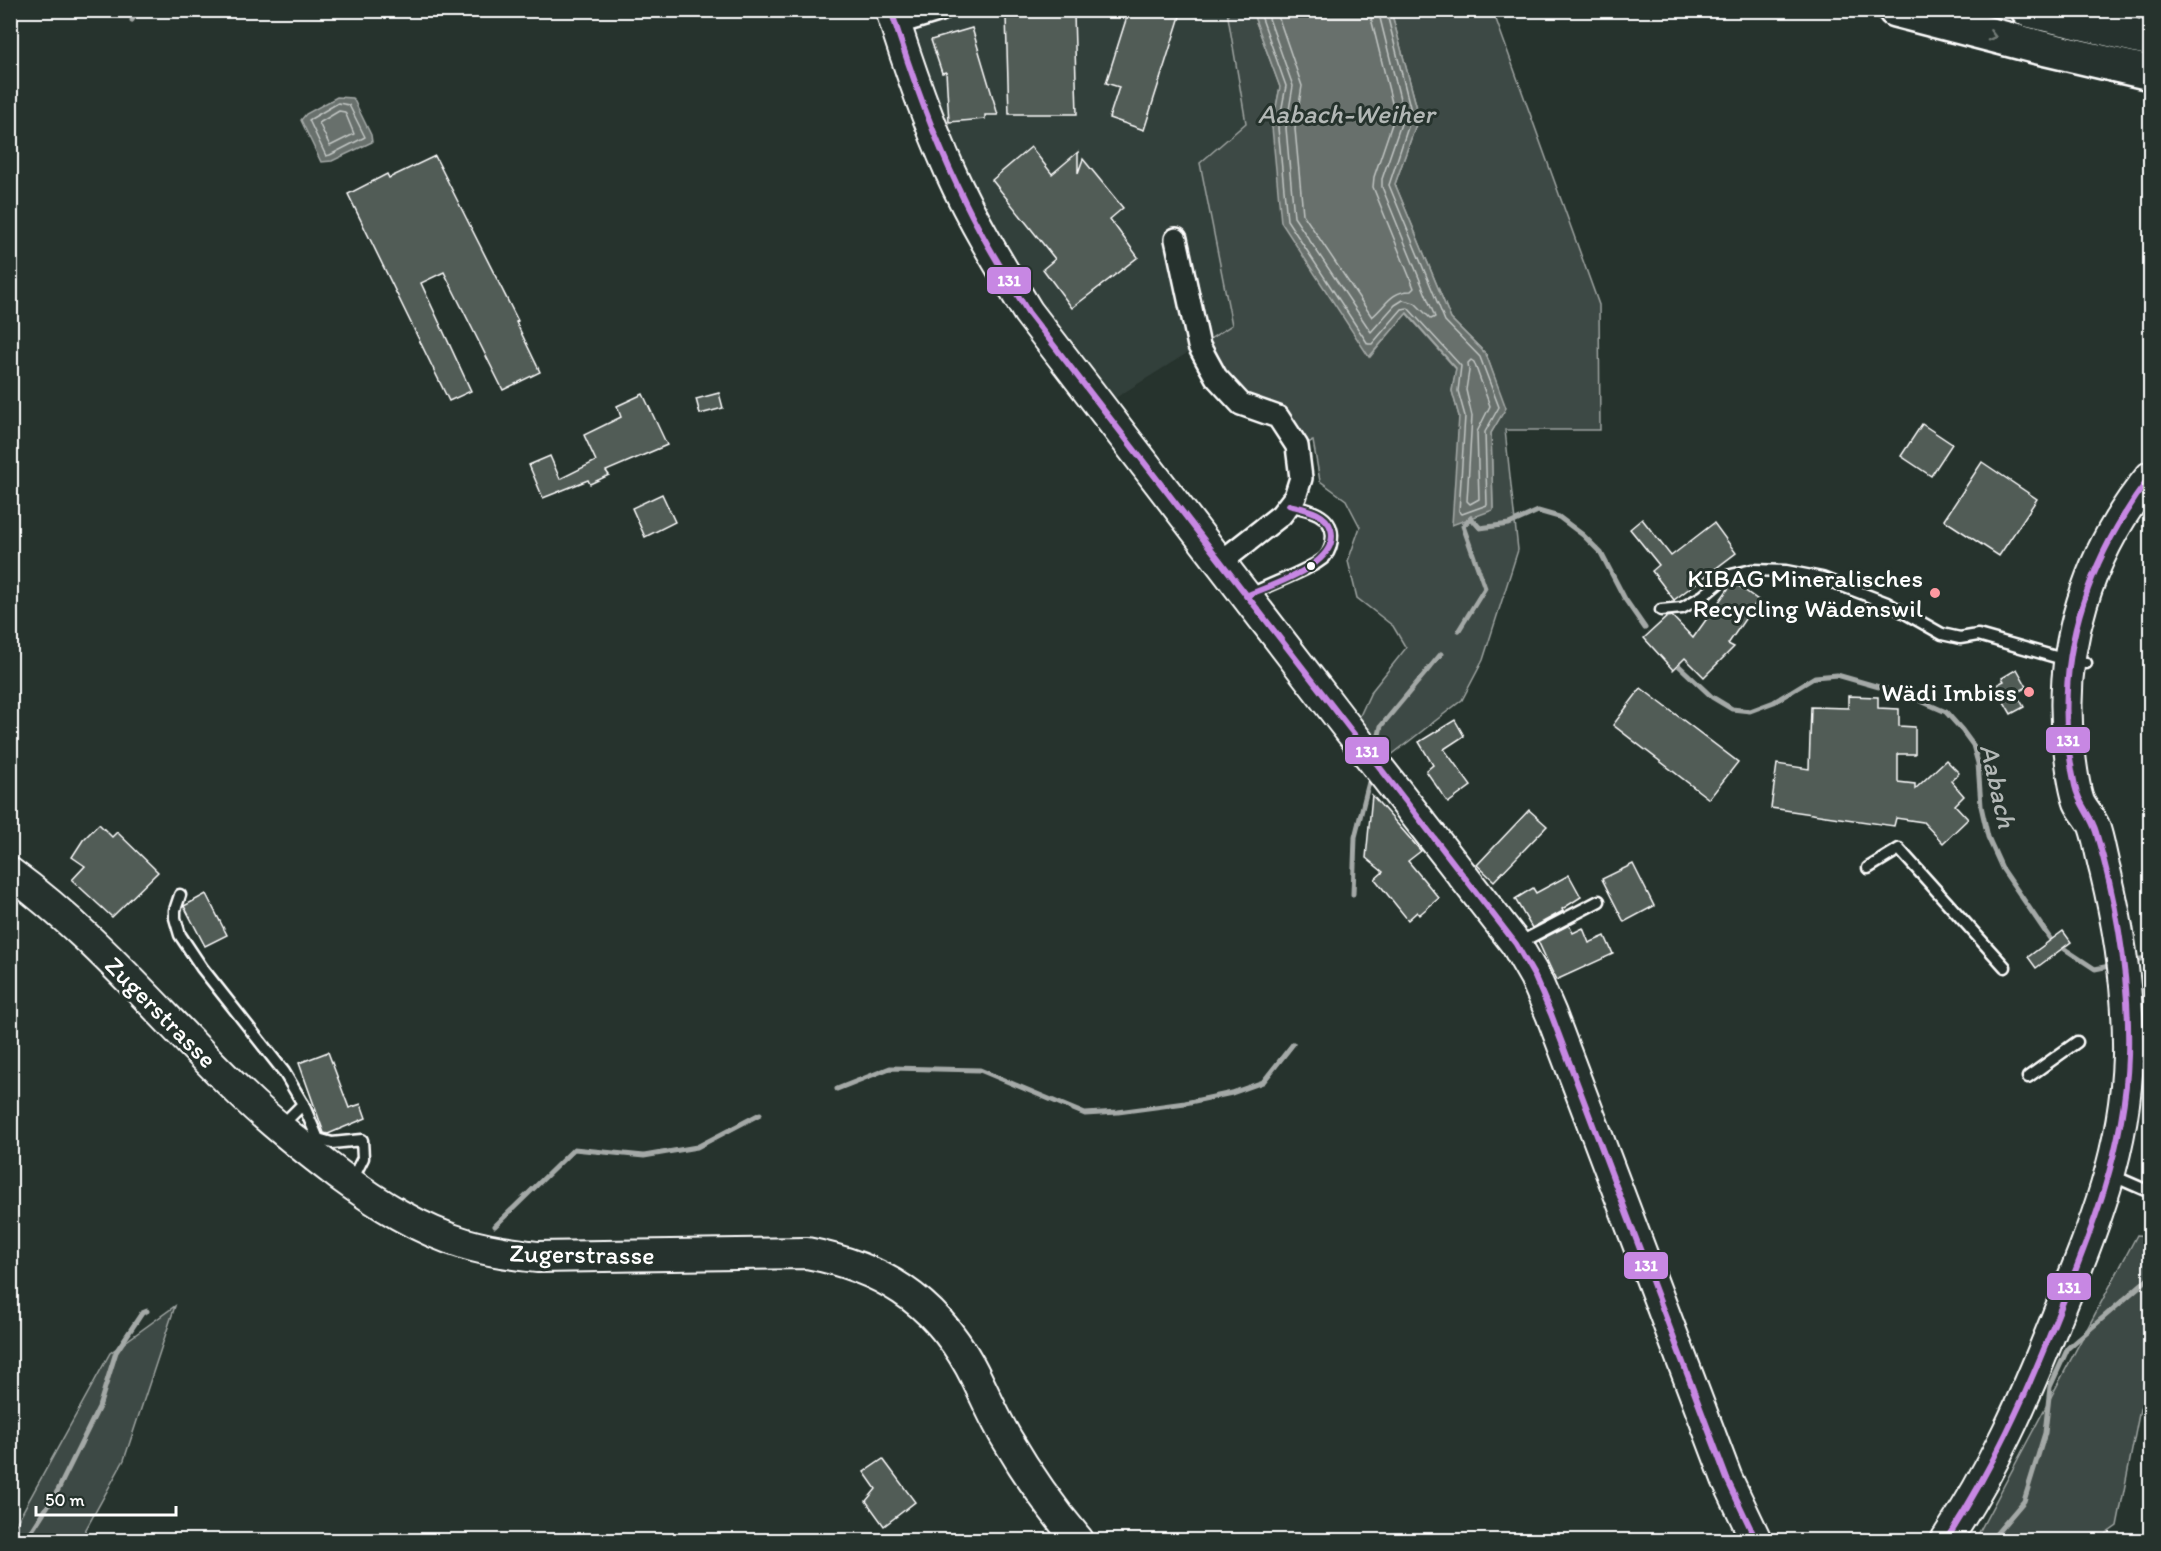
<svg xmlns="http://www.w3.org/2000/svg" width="2161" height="1551" viewBox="0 0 2161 1551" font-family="Itim,sans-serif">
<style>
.built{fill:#333f3a}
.green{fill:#3e4944;stroke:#9ea4a2;stroke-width:1.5}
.water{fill:#67706c;stroke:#a4a9a7;stroke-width:1.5}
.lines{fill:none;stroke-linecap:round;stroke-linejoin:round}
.shore{stroke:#c2c6c4;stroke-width:1.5}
.stream{stroke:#a4a9a7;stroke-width:5}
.building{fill:#515c57;stroke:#fff;stroke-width:1.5}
.lane-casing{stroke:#fff;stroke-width:15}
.street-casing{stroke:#fff;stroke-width:26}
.secondary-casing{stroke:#fff;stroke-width:34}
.highway-casing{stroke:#fff;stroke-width:38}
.lane{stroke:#26332d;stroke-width:10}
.street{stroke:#26332d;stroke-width:21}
.secondary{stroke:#26332d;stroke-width:30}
.highway{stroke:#26332d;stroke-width:33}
.bus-1-casing{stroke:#26332d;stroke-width:10}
.bus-1{stroke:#c787e3;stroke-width:6}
.oneway{stroke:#727a76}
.bus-dot{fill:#fff;stroke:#26332d;stroke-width:2}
.poi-dot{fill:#ff9aa2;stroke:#26332d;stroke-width:2}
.labels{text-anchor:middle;stroke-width:6;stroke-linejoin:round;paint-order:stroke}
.poi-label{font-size:26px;fill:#fff;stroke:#26332d;text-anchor:end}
.street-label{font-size:26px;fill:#fff;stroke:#26332d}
.water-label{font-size:27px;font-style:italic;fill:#b3b8b6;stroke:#26332d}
.line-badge{stroke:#26332d;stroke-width:2}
.badge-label{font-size:16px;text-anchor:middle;font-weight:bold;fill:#fff}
</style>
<rect width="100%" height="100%" fill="#26332d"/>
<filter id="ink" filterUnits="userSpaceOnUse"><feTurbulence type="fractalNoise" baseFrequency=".0167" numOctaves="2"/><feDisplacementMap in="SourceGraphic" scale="12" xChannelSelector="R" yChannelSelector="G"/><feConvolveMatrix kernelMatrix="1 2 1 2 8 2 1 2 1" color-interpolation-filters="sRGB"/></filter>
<g filter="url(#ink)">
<polygon class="built" points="891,11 1227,11 1246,123 1200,163 1232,325 1101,407 1028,312"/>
<g class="green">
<polygon points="1227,11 1252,11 1280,87 1272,127 1370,357 1406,313 1456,369 1452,391 1459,416 1493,510 1491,433 1505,408 1486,354 1451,319 1395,184 1419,116 1391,11 1493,11 1599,305 1600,430 1505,430 1518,550 1483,660 1462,700 1390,756 1358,720 1371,692 1406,648 1393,626 1357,598 1348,561 1360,527 1346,500 1320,481 1313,441 1297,446 1277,414 1241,404 1199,346 1232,325 1200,163 1246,123"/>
<polygon points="2137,1235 2150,1236 2150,1393 2140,1409 2117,1526 2097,1540 1975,1540"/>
<polygon points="175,1306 124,1460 80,1540 11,1540 11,1533 110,1353"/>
</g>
<g class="water">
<polygon points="1252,11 1391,11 1419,116 1395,184 1451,319 1486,354 1506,408 1491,433 1493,510 1452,525 1459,416 1452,391 1456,368 1407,313 1369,357 1281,222 1272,127 1280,87"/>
<polygon points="337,97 353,98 371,135 372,142 332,161 321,162 301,120 306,114"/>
</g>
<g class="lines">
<g class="shore">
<polyline points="1259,10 1286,86 1278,128 1287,220 1368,344 1372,344 1402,309 1408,308 1461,366 1458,391 1465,416 1459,511 1462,514 1487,505 1485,432 1499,407 1480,357 1445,321 1389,185 1412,115 1386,10"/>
<polyline points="1266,10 1293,86 1286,128 1294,217 1371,332 1395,305 1403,300 1415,303 1431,319 1435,317 1382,187 1382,179 1404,115 1378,10"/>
<path d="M1276,10L1302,86L1295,129L1303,214L1372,317C1386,306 1390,291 1411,291L1414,288L1373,187L1374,177L1395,115L1369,10"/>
<polygon points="338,103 349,105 365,137 330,155 326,156 309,120"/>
<polygon points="339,111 345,112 354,134 330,146 319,123"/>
<polygon points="1471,360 1474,362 1490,406 1477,432 1479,499 1470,504 1467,501 1472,416 1466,390 1469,371 1468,363"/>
</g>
<g class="stream">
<polyline points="132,20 138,10"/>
<polyline points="1471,518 1480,528 1509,524 1538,511 1559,517 1583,535 1601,553 1625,599 1645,628"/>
<polyline points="1459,630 1485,588 1463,526 1471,518"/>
<polyline points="1678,665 1712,697 1732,709 1750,711 1774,702 1815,677 1837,675 1907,695 1946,712 1962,730 1973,745 1978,763 1981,806 1988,837 2002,868 2051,940 2095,969 2114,965"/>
<polyline points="1376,748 1381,726 1441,654"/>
<polyline points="1353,894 1355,837 1369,782"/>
<polyline points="2131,960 2150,958"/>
<polyline points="837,1089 890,1068 980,1070 1085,1114 1118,1112 1185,1103 1232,1093 1263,1082 1293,1044"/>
<polyline points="495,1226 574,1149 644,1156 697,1147 760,1114"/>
<polyline points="26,1540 58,1490 99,1407 116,1352 142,1313 147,1311"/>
<polyline points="1991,1540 2024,1501 2045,1433 2050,1387 2068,1348 2150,1277"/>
</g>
</g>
<g class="building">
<polygon points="1129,10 1182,10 1144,130 1109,118 1119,87 1106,83"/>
<polygon points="1074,14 1077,114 1009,114 1006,16"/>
<polygon points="972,28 998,115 985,115 985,119 949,122 946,72 942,73 931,40"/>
<polygon points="1031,147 1052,174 1078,152 1078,173 1083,159 1123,208 1110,219 1138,257 1072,308 1043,269 1055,259 992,180"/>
<polygon points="435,156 518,321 516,322 540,372 503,390 444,272 421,283 471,391 449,401 348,194 387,174 389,178"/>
<polygon points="719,393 723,408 700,414 696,399"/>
<polygon points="643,394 667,445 606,471 609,475 590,484 588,480 543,498 529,465 550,456 560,479 596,461 584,435 621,417 617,406"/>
<polygon points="1922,424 1952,444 1931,476 1901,456"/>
<polygon points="1982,462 2037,499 1999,556 1944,520"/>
<polygon points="662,494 675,522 645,537 632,508"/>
<polygon points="1642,519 1671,556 1714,523 1736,553 1674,600 1652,571 1659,565 1630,529"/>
<polygon points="1733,582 1758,600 1728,644 1734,647 1704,677 1685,658 1673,670 1644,638 1667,617 1672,616 1693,638"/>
<polygon points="2017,669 2027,687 2016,693 2024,707 2011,714 2000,695 2003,693 1998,684 2004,681 2002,678"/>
<polygon points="1641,688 1738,762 1709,799 1613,725"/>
<polygon points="1848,696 1878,697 1878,708 1899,709 1899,726 1915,727 1915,754 1898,754 1898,782 1915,784 1915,789 1946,760 1959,773 1951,781 1964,796 1955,805 1968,819 1943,843 1923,822 1896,818 1894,826 1771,808 1777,764 1809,769 1811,707 1848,708"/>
<polygon points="1455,720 1464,736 1444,749 1471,786 1448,803 1426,771 1433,765 1419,742"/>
<polygon points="1372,795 1421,851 1408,861 1439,898 1419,915 1417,912 1408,920 1375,879 1383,872 1366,858"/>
<polygon points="1529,810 1547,826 1494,881 1477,865"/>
<polygon points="99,824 112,837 117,832 158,872 112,917 72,880 85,866 72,857 83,840"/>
<polygon points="1633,864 1654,906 1624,922 1602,879"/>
<polygon points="1569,875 1581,897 1562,909 1563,911 1532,928 1515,899 1533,888 1536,893"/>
<polygon points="206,894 227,935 205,946 184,906"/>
<polygon points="1569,925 1573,933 1583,928 1589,943 1605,936 1613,954 1556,980 1538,941"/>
<polygon points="2063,931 2071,942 2036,968 2028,957"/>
<polygon points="328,1052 349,1108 361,1104 366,1118 328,1134 324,1133 299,1063"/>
<polygon points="883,1459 915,1502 884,1526 866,1501 876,1489 864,1472"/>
</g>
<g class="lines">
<defs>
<g id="lane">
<path d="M1249,595C1267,585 1313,569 1325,557C1330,551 1332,542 1332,535C1331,513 1306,509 1289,505"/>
<polyline points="1661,610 1682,608 1703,596 1727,576 1752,570 1786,571 1822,578 1887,603 1942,634 1960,638 1978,635 2070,661 2086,663"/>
<polyline points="1868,868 1899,849 2005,967"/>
<polyline points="180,895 175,910 175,918 180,935 202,968 284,1072 303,1104 281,1126"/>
<polyline points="1517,944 1599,901"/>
<polyline points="2028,1077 2077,1042"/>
<polyline points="303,1104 318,1139 332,1143 362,1140 363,1158 352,1180"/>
<polyline points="2111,1175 2150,1192"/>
</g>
<g id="street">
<polyline points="895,24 941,10"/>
<polyline points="1176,239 1199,346 1216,377 1241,404 1278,417 1297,446 1301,478 1295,497 1281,515 1221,562"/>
</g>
<g id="secondary">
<path d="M891,10C908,65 927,119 950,171C972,220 1000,266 1028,312L1339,717L1516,944L1535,977L1551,1014L1727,1479L1756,1540"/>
<path d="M10,873C98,937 166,1022 244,1096C274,1125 306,1150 339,1175C377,1203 419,1230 466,1244C489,1251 513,1254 537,1257L807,1253C880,1267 933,1299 970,1366C983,1390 993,1416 1007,1439C1028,1475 1052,1509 1078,1540"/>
<path d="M1946,1540C1993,1471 2026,1395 2057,1317C2093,1229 2125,1153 2128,1056C2129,992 2120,932 2105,870C2101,856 2099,840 2094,826C2090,817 2083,811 2079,802C2073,785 2071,764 2069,746C2057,649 2089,551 2150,477"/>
</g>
<g id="highway">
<polyline points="1895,10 2038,47 2150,73"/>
<polyline points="2028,10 2150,39"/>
</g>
</defs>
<use href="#lane" class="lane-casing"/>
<use href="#street" class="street-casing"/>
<use href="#secondary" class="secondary-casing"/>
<use href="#highway" class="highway-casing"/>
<use href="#lane" class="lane"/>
<use href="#street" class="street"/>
<use href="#secondary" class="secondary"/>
<use href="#highway" class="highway"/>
<defs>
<g id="bus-1">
<path d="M891,10C910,71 931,131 958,187C978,231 1003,271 1028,312L1516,944L1535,977L1551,1014L1727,1479L1756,1540"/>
<path d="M1246,596C1270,585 1341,565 1331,529C1326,512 1304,509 1289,505"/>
<path d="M1946,1540C1992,1470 2026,1395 2057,1317C2091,1233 2125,1148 2128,1056C2130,982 2117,903 2096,832C2091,815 2079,805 2075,786C2050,671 2081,569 2150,477"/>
</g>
</defs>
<use href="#bus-1" class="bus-1-casing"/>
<use href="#bus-1" class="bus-1"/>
</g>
<defs><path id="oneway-chevron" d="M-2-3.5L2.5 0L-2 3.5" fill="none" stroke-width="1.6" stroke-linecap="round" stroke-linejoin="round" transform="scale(1.5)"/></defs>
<use class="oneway" href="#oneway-chevron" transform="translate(1992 36) rotate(14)"/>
</g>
<circle class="bus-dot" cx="1311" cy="566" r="5"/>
<g class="poi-dot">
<circle cx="1935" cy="593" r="6"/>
<circle cx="2029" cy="692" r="6"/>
</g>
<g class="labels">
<g class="poi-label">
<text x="1923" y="587">KIBAG Mineralisches<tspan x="1923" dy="30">Recycling Wädenswil</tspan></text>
<text x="2017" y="701">Wädi Imbiss</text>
</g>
<g class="street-label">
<text transform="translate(161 1012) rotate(45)" y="9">Zugerstrasse</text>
<text transform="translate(582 1254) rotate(1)" y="9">Zugerstrasse</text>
</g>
<g class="water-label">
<text x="1346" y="123">Aabach-Weiher</text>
<text transform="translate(1998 786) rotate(77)" y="9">Aabach</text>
</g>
</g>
<g class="line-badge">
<rect x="986" y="266" width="46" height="29" rx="6" fill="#c787e3"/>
<rect x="2045" y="726" width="46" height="28" rx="6" fill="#c787e3"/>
<rect x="1344" y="736" width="46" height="29" rx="6" fill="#c787e3"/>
<rect x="1623" y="1251" width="46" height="29" rx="6" fill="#c787e3"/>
<rect x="2046" y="1272" width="46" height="29" rx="6" fill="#c787e3"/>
</g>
<g class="badge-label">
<text x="1009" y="286">131</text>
<text x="2068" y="746">131</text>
<text x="1367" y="757">131</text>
<text x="1646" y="1271">131</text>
<text x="2069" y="1293">131</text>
</g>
<rect width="2161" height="1551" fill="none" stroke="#26332d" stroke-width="36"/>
<rect x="18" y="18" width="2125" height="1515" fill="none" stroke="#fff" stroke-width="2" filter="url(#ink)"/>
<path d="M36 1506v9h140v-9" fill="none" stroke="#ffffff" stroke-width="3"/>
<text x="45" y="1506" font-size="18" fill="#ffffff" stroke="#26332d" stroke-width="4.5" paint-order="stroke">50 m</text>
</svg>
